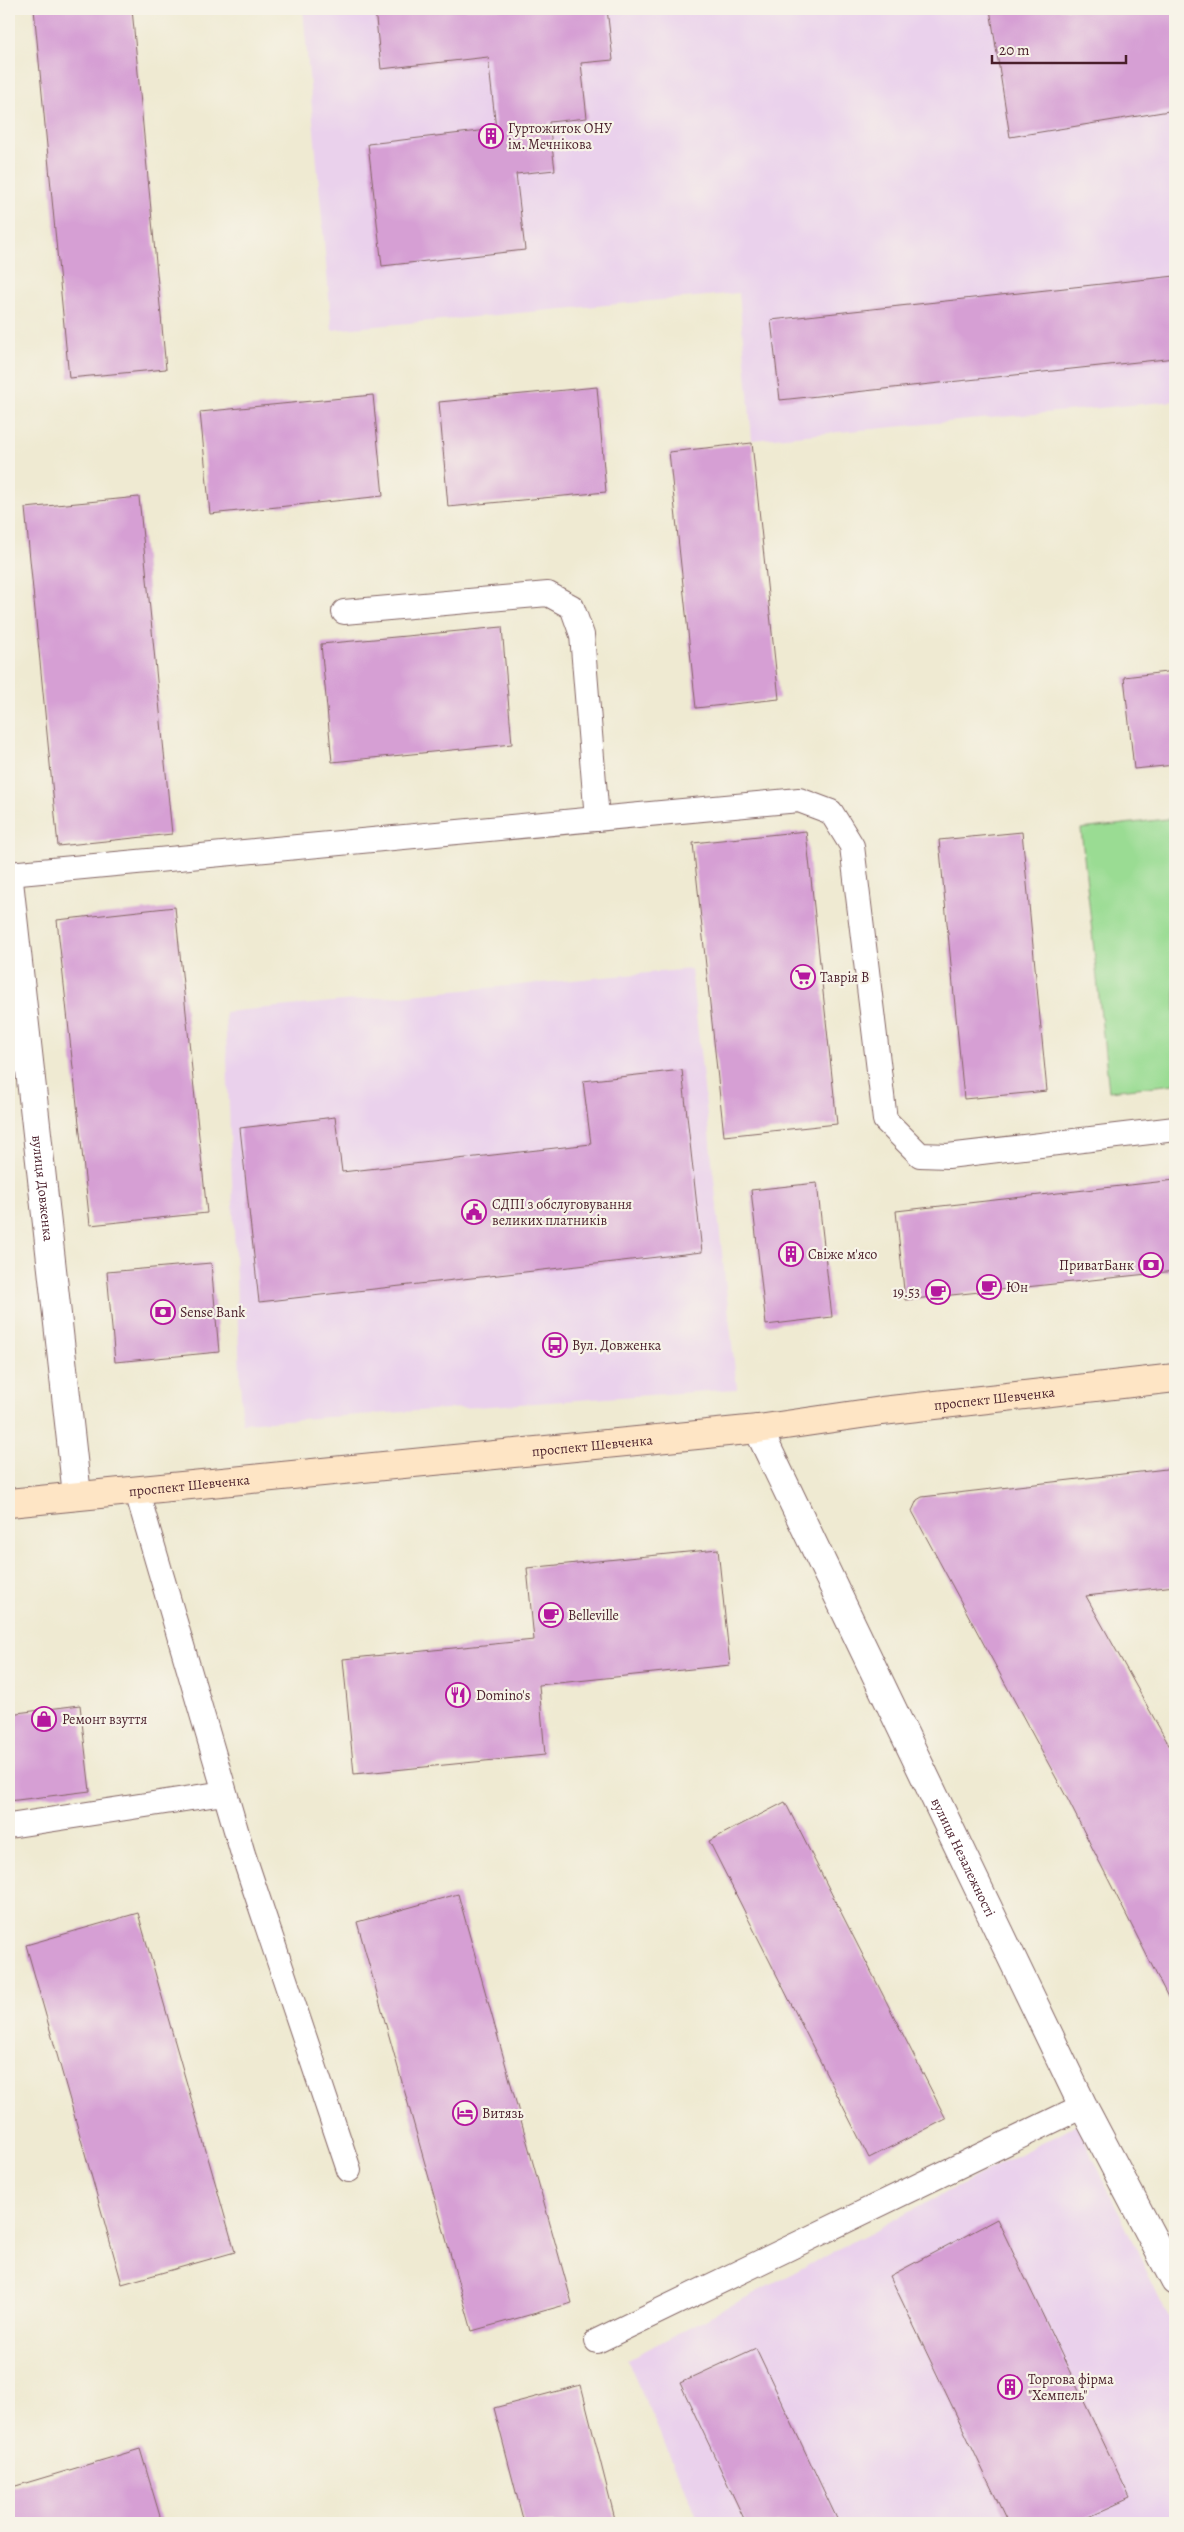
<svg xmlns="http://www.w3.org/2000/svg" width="1184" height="2532" viewBox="0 0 1184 2532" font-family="Alegreya,serif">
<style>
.built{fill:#ead1ec}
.green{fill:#9adc93;stroke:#727e5f}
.building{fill:#d69fd4}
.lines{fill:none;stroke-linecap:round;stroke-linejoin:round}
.service-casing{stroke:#846665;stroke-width:26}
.minor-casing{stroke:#846665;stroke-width:30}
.secondary-casing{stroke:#846665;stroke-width:30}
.service{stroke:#fff;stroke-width:24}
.minor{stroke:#fff;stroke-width:28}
.secondary{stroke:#fee5c5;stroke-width:28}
.labels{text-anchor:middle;stroke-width:4.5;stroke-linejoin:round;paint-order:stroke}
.poi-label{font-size:14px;fill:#4a1f2b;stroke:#f7f3e8;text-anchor:start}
.street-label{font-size:14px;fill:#4a1f2b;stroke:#f7f3e8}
</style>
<rect width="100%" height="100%" fill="#f7f3e8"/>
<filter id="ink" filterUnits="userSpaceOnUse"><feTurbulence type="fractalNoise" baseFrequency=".02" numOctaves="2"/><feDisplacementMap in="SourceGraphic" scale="10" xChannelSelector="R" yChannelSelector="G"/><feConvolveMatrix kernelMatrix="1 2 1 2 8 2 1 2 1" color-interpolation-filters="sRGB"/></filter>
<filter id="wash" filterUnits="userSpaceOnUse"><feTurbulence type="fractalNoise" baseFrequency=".0096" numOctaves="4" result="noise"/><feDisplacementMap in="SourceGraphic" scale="20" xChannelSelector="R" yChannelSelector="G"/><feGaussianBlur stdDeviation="1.12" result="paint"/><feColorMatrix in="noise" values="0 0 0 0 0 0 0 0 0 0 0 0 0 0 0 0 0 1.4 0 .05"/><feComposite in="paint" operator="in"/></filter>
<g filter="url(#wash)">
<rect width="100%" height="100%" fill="#efead2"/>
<g class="built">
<polygon points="303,9 1175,9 1175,401 752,440 739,293 332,330"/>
<polygon points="691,969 737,1389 242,1423 225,1012"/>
<polygon points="1077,2124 1175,2331 1175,2513 1156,2523 700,2523 627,2360"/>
</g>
<polygon class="green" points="1175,818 1175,1084 1109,1091 1081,829"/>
<g id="blocks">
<g class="building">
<polygon points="34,9 132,9 166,369 69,378"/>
<polygon points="375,9 607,9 613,60 581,63 587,118 549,122 555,170 516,174 525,250 382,266 368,144 496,129 488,57 381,69"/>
<polygon points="990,9 1175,9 1175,110 1010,137"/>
<polygon points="1175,276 1175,358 780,400 771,320"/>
<polygon points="597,387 606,492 448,507 439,402"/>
<polygon points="373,395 383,496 210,514 200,412"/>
<polygon points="752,443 779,699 696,708 669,452"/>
<polygon points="139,497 172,834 58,846 25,508"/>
<polygon points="502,627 512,744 332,762 321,644"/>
<polygon points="1175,671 1175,765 1134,769 1124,677"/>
<polygon points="806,831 837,1124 724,1136 693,843"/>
<polygon points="1022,832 1047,1091 964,1099 939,840"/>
<polygon points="175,907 207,1213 90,1225 57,920"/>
<polygon points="682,1070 702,1252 259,1302 240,1128 335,1117 342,1172 591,1144 583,1081"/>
<polygon points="1175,1180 1175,1271 905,1300 896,1211"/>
<polygon points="817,1183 832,1317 766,1325 751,1190"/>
<polygon points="211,1263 219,1352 115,1362 107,1272"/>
<polygon points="1175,1468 1175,1586 1086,1596 1175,1756 1175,2011 1068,1800 912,1511 917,1500 922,1497"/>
<polygon points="718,1549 730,1665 539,1685 545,1755 354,1774 343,1659 534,1640 527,1568"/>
<polygon points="80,1705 90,1791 9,1801 9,1714"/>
<polygon points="785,1802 946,2119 869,2158 709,1841"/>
<polygon points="458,1894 572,2303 472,2331 357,1922"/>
<polygon points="138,1913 235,2252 122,2284 26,1945"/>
<polygon points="997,2219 1130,2498 1075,2523 1008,2523 890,2276"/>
<polygon points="756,2348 839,2523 746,2523 680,2383"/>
<polygon points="581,2385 616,2523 524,2523 494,2408"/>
<polygon points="140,2449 162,2523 9,2523 9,2488"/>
</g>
</g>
</g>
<g filter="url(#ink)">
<use href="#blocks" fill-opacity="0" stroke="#846665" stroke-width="1"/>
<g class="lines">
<defs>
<g id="service">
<polyline points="344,612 548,594 572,607 582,635 597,819"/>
<polyline points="9,874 799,800 831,812 852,846 885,1120 920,1155 948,1156 1175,1129"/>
<polyline points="137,1492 243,1854 349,2170"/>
<polyline points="9,1826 224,1793"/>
<polyline points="597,2341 1083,2106"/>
</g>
<g id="minor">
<path id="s1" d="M9,881L77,1495"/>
<path id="s2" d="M758,1429L1083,2106L1175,2281"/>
</g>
<g id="secondary">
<path id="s3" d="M9,1503L758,1429L882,1411L1175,1378"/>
</g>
</defs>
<use href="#service" class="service-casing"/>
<use href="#minor" class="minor-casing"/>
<use href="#secondary" class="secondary-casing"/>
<use href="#service" class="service"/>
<use href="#minor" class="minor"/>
<use href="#secondary" class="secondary"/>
</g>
</g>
<defs>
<symbol id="building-ring" viewBox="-11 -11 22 22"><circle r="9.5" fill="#f7f3e8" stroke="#b5179e" stroke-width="1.5"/><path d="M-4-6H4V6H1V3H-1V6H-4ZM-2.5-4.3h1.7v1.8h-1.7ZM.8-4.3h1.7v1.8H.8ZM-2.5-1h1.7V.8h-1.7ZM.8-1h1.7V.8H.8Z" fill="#b5179e"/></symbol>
<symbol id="supermarket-ring" viewBox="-11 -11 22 22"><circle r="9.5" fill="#f7f3e8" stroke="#b5179e" stroke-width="1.5"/><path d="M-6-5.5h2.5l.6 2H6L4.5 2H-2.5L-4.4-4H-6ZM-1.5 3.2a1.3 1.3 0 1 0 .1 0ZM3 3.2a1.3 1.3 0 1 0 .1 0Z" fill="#b5179e"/></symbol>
<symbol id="civic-ring" viewBox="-11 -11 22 22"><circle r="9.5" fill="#f7f3e8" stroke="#b5179e" stroke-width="1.5"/><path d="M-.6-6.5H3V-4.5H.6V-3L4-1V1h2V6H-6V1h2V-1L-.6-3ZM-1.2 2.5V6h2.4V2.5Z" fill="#b5179e"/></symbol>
<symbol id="bank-ring" viewBox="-11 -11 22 22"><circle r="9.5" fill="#f7f3e8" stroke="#b5179e" stroke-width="1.5"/><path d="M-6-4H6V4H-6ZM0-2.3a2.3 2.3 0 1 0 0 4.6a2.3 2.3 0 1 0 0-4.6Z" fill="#b5179e"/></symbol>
<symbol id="cafe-ring" viewBox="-11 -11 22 22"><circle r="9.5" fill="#f7f3e8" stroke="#b5179e" stroke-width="1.5"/><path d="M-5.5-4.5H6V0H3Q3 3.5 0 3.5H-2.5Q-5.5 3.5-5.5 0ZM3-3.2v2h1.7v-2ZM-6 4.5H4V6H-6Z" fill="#b5179e"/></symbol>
<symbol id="bus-ring" viewBox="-11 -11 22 22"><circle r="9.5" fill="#f7f3e8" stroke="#b5179e" stroke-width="1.5"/><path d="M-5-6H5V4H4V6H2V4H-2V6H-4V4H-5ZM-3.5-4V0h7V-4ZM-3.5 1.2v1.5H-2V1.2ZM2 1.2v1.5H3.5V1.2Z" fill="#b5179e"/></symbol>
<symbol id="restaurant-ring" viewBox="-11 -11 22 22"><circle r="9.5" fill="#f7f3e8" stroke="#b5179e" stroke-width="1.5"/><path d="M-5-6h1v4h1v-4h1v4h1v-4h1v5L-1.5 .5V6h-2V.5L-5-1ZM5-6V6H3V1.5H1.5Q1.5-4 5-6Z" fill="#b5179e"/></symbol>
<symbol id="shop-ring" viewBox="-11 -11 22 22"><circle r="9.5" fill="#f7f3e8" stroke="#b5179e" stroke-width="1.5"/><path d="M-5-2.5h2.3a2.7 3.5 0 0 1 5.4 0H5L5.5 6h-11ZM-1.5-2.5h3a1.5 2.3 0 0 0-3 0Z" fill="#b5179e"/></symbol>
<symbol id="hotel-ring" viewBox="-11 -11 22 22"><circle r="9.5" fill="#f7f3e8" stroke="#b5179e" stroke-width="1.5"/><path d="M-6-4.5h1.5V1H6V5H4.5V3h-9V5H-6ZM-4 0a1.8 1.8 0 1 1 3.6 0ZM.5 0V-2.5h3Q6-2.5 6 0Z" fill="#b5179e"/></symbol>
</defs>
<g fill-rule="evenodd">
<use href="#building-ring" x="477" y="122" width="28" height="28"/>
<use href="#supermarket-ring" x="789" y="963" width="28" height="28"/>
<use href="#civic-ring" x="460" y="1198" width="28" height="28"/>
<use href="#building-ring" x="777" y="1240" width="28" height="28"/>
<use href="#bank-ring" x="1137" y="1251" width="28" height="28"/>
<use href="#cafe-ring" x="975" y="1273" width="28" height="28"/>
<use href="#cafe-ring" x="924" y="1278" width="28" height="28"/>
<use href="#bank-ring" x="149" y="1298" width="28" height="28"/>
<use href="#bus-ring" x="541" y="1331" width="28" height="28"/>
<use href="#cafe-ring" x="537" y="1601" width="28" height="28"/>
<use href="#restaurant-ring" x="444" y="1681" width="28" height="28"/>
<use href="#shop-ring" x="30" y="1705" width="28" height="28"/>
<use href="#hotel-ring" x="451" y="2099" width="28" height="28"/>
<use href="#building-ring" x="996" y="2373" width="28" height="28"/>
</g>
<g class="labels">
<g class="poi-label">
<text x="508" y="133">Гуртожиток ОНУ<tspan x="508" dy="16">ім. Мечнікова</tspan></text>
<text x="820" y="982">Таврія В</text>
<text x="492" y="1209">СДПІ з обслуговування<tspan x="492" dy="16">великих платників</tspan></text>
<text x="808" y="1259">Свіже м'ясо</text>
<text x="1134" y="1270" text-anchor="end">ПриватБанк</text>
<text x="1006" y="1292">Юн</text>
<text x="920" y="1297" text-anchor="end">19.53</text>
<text x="180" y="1317">Sense Bank</text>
<text x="572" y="1350">Вул. Довженка</text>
<text x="568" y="1620">Belleville</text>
<text x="476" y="1700">Domino's</text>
<text x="62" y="1724">Ремонт взуття</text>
<text x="482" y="2118">Витязь</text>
<text x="1028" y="2384">Торгова фірма<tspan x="1028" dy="16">"Хемпель"</tspan></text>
</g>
<g class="street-label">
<text dy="5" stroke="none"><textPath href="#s1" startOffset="309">вулиця Довженка</textPath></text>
<text dy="5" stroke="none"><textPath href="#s3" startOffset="991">проспект Шевченка</textPath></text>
<text dy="5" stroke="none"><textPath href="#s3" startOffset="586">проспект Шевченка</textPath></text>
<text dy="5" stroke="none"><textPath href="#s3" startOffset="181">проспект Шевченка</textPath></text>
<text dy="5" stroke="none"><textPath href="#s2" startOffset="475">вулиця Незалежності</textPath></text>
</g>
</g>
<rect width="1184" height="2532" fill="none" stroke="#f7f3e8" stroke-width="30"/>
<path d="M992 55v8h134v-8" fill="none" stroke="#4a1f2b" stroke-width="2.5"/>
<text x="999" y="55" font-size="15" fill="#4a1f2b" stroke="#f7f3e8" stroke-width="4" paint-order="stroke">20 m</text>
</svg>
